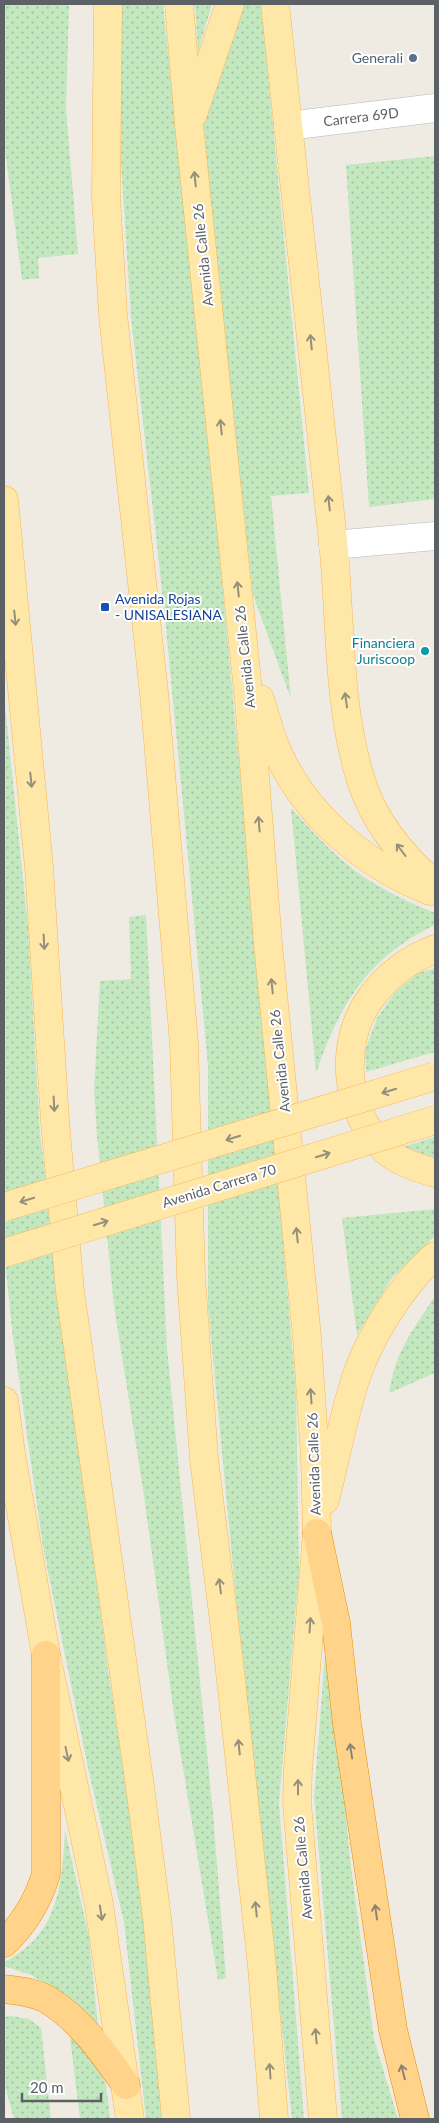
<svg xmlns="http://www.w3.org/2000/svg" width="439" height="2123" viewBox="0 0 439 2123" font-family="Lato,sans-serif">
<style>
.grass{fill:url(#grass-dots)}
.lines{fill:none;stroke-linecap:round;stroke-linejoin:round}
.minor-casing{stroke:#b4b7bb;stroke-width:29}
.major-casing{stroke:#f8b753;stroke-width:29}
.highway-casing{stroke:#f28b00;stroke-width:29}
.minor{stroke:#fff;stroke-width:28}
.major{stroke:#ffe7a8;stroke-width:28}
.highway{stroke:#ffd48a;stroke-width:28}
.major-bridge-casing{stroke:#f8b753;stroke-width:29;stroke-linecap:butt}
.major-bridge{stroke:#ffe7a8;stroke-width:28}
.oneway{stroke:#94907c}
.oneway2{stroke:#8c8470}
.service-dot{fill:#5c6f8a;stroke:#fff;stroke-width:2}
.transit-dot{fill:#1a4fb4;stroke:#fff;stroke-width:2}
.culture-dot{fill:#0f9aa8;stroke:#fff;stroke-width:2}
.labels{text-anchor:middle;stroke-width:4;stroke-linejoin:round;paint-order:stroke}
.service-label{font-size:14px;fill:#4e5e75;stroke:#fff;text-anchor:end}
.street-label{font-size:14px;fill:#5b6165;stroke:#fff}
.transit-label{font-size:14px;fill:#164399;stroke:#fff;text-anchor:start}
.culture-label{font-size:14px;fill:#0d838f;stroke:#fff;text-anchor:end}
</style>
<defs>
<pattern id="grass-dots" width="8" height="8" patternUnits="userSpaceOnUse" patternTransform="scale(1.25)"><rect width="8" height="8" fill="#c3e8bf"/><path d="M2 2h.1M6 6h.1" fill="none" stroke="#a1bf9f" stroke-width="1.8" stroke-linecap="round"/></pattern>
</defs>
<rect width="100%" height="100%" fill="#efebe3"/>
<g class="grass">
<polygon points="4,4 69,5 66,109 78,254 38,258 39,278 22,280 4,142"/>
<polygon points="121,4 163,4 214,497 269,1079 296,1391 299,1570 279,1803 304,2119 292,2119 245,1692 208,1306 208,1065 164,607 131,317 119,132"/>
<polygon points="195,4 212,4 198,52"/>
<polygon points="241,4 261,4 309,493 271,496 291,699 253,595 200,123"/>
<polygon points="435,156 435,499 369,507 346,165"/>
<polygon points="4,695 28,927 40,1134 108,1670 142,1889 166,2119 146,2119 124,1922 88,1768 43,1547 12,1330 4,1249"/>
<path d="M291,808C311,830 331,852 354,870C378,888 408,902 435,913V925C368,957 339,1005 316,1073Z"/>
<polygon points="146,915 167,1348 213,1813 226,1978 218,1980 174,1714 143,1489 114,1306 97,1135 94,1090 100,981 131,979 129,917"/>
<polygon points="435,968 435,1052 366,1072 365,1051 377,1018 395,992 418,973"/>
<polygon points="435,1137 435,1161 402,1147"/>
<polygon points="435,1209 435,1236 392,1278 357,1335 342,1218"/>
<path d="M435,1296V1373L389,1393C396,1349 412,1332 435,1296Z"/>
<polygon points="328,1616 350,1859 374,2039 398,2119 342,2119 314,1797"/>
<path d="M65,1830L89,1937L98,2026L59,1991L31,1975L4,1966V1962C59,1935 62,1885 65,1830Z"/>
<polygon points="11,2016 29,2019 41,2028 51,2119 14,2119 4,2083 4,2017"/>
<polygon points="69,2029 95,2063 106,2084 110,2119 80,2119"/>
</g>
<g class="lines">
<defs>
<g id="minor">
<polyline points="288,126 435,108"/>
<polyline points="333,545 435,536"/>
</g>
<g id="major">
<polyline points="108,4 106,197 113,315 154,693 184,1043 191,1277 204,1459 229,1662 262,1966 274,2119"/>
<polyline points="179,4 189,125 249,700 268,944 307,1337 315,1457 317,1533 298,1769 297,1803 323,2119"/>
<path d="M275,4C293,183 313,362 333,541C341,619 337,702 360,777C372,819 402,857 435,884"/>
<polyline points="193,114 230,4"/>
<polyline points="4,500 39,867 55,1121 70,1291 141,1794 157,1918 176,2119"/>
<path d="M260,699C265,715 269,731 275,746C302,813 364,865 430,891"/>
<path d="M435,949C409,959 387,975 370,999C338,1044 345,1112 384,1149C398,1162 418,1168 435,1173"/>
<polyline points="4,1401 11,1454 46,1655 99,1904 130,2119"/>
<path d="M325,1500C335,1461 342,1422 354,1384C366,1343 402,1283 435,1256"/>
</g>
<g id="highway">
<polyline points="317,1533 336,1623 347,1724 393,2030 415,2119"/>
<path d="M4,1943C24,1924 38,1901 46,1874V1655"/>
<path d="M4,1989C18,1991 35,1992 48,2000C82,2021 104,2054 126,2085"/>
</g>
</defs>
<use href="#minor" class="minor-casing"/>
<use href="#major" class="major-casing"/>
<use href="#highway" class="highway-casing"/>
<use href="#minor" class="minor"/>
<use href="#major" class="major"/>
<use href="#highway" class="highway"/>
<defs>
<g id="major-bridge">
<polyline points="4,1207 435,1076"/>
<polyline points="4,1253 435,1120"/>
</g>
</defs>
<use href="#major-bridge" class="major-bridge-casing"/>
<use href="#major-bridge" class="major-bridge"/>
</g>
<defs><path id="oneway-shaft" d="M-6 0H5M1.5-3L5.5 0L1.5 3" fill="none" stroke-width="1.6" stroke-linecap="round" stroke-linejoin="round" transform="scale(1.25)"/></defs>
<g class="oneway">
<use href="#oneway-shaft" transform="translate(195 179) rotate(-96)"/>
<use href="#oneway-shaft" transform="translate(311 342) rotate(-96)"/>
<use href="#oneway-shaft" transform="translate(221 427) rotate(-96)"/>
<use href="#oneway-shaft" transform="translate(329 503) rotate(-96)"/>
<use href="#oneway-shaft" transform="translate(238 589) rotate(-96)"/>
<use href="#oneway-shaft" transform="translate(15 618) rotate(84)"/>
<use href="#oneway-shaft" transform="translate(346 700) rotate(-98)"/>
<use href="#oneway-shaft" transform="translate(31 780) rotate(84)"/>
<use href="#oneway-shaft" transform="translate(259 824) rotate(-95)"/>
<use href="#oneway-shaft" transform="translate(401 850) rotate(-127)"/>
<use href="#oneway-shaft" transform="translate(44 942) rotate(87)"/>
<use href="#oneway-shaft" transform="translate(272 986) rotate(-96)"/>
<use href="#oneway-shaft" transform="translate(389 1091) rotate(163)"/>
<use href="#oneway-shaft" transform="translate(54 1104) rotate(87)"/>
<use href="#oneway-shaft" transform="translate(233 1138) rotate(163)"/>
<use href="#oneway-shaft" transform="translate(323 1155) rotate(-17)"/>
<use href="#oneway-shaft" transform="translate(27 1200) rotate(163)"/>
<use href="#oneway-shaft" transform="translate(101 1223) rotate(-17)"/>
<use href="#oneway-shaft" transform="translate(297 1235) rotate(-96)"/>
<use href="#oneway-shaft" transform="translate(311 1396) rotate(-94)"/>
<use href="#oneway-shaft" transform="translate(220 1586) rotate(-97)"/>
<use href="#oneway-shaft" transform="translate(310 1625) rotate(-86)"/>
<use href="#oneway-shaft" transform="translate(239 1747) rotate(-96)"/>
<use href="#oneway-shaft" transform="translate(67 1754) rotate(78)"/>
<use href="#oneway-shaft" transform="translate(298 1787) rotate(-90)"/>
<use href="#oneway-shaft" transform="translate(256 1909) rotate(-96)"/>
<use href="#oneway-shaft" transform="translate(101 1913) rotate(81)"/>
<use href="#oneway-shaft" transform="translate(316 2036) rotate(-95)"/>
<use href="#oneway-shaft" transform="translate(270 2071) rotate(-94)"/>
</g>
<g class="oneway2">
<use href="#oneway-shaft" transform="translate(351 1751) rotate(-99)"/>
<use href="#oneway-shaft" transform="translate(376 1912) rotate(-98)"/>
<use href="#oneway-shaft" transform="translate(403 2072) rotate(-104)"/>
</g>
<circle class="service-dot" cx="413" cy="58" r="5"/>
<rect class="transit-dot" x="100" y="602" width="10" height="10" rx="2.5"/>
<circle class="culture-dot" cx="425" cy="651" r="5"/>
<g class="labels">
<g class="service-label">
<text x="403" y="63">Generali</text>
</g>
<g class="street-label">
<text transform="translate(361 117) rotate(-7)" y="5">Carrera 69D</text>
<text transform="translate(203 255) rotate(-96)" y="5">Avenida Calle 26</text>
<text transform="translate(245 657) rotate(-96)" y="5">Avenida Calle 26</text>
<text transform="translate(280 1061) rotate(-96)" y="5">Avenida Calle 26</text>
<text transform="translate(219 1186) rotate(-17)" y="5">Avenida Carrera 70</text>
<text transform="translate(314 1464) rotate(-92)" y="5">Avenida Calle 26</text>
<text transform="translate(303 1868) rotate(-95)" y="5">Avenida Calle 26</text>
</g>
<g class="transit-label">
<text x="115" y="604">Avenida Rojas<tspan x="115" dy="16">- UNISALESIANA</tspan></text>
</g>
<g class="culture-label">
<text x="415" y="648">Financiera<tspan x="415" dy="16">Juriscoop</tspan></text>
</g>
</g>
<rect width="439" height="2123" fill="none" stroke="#5b6165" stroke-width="10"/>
<path d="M22 2093v8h79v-8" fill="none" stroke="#5b6165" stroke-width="2.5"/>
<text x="30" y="2093" font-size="15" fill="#5b6165" stroke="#ffffff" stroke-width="4" paint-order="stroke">20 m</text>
</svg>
